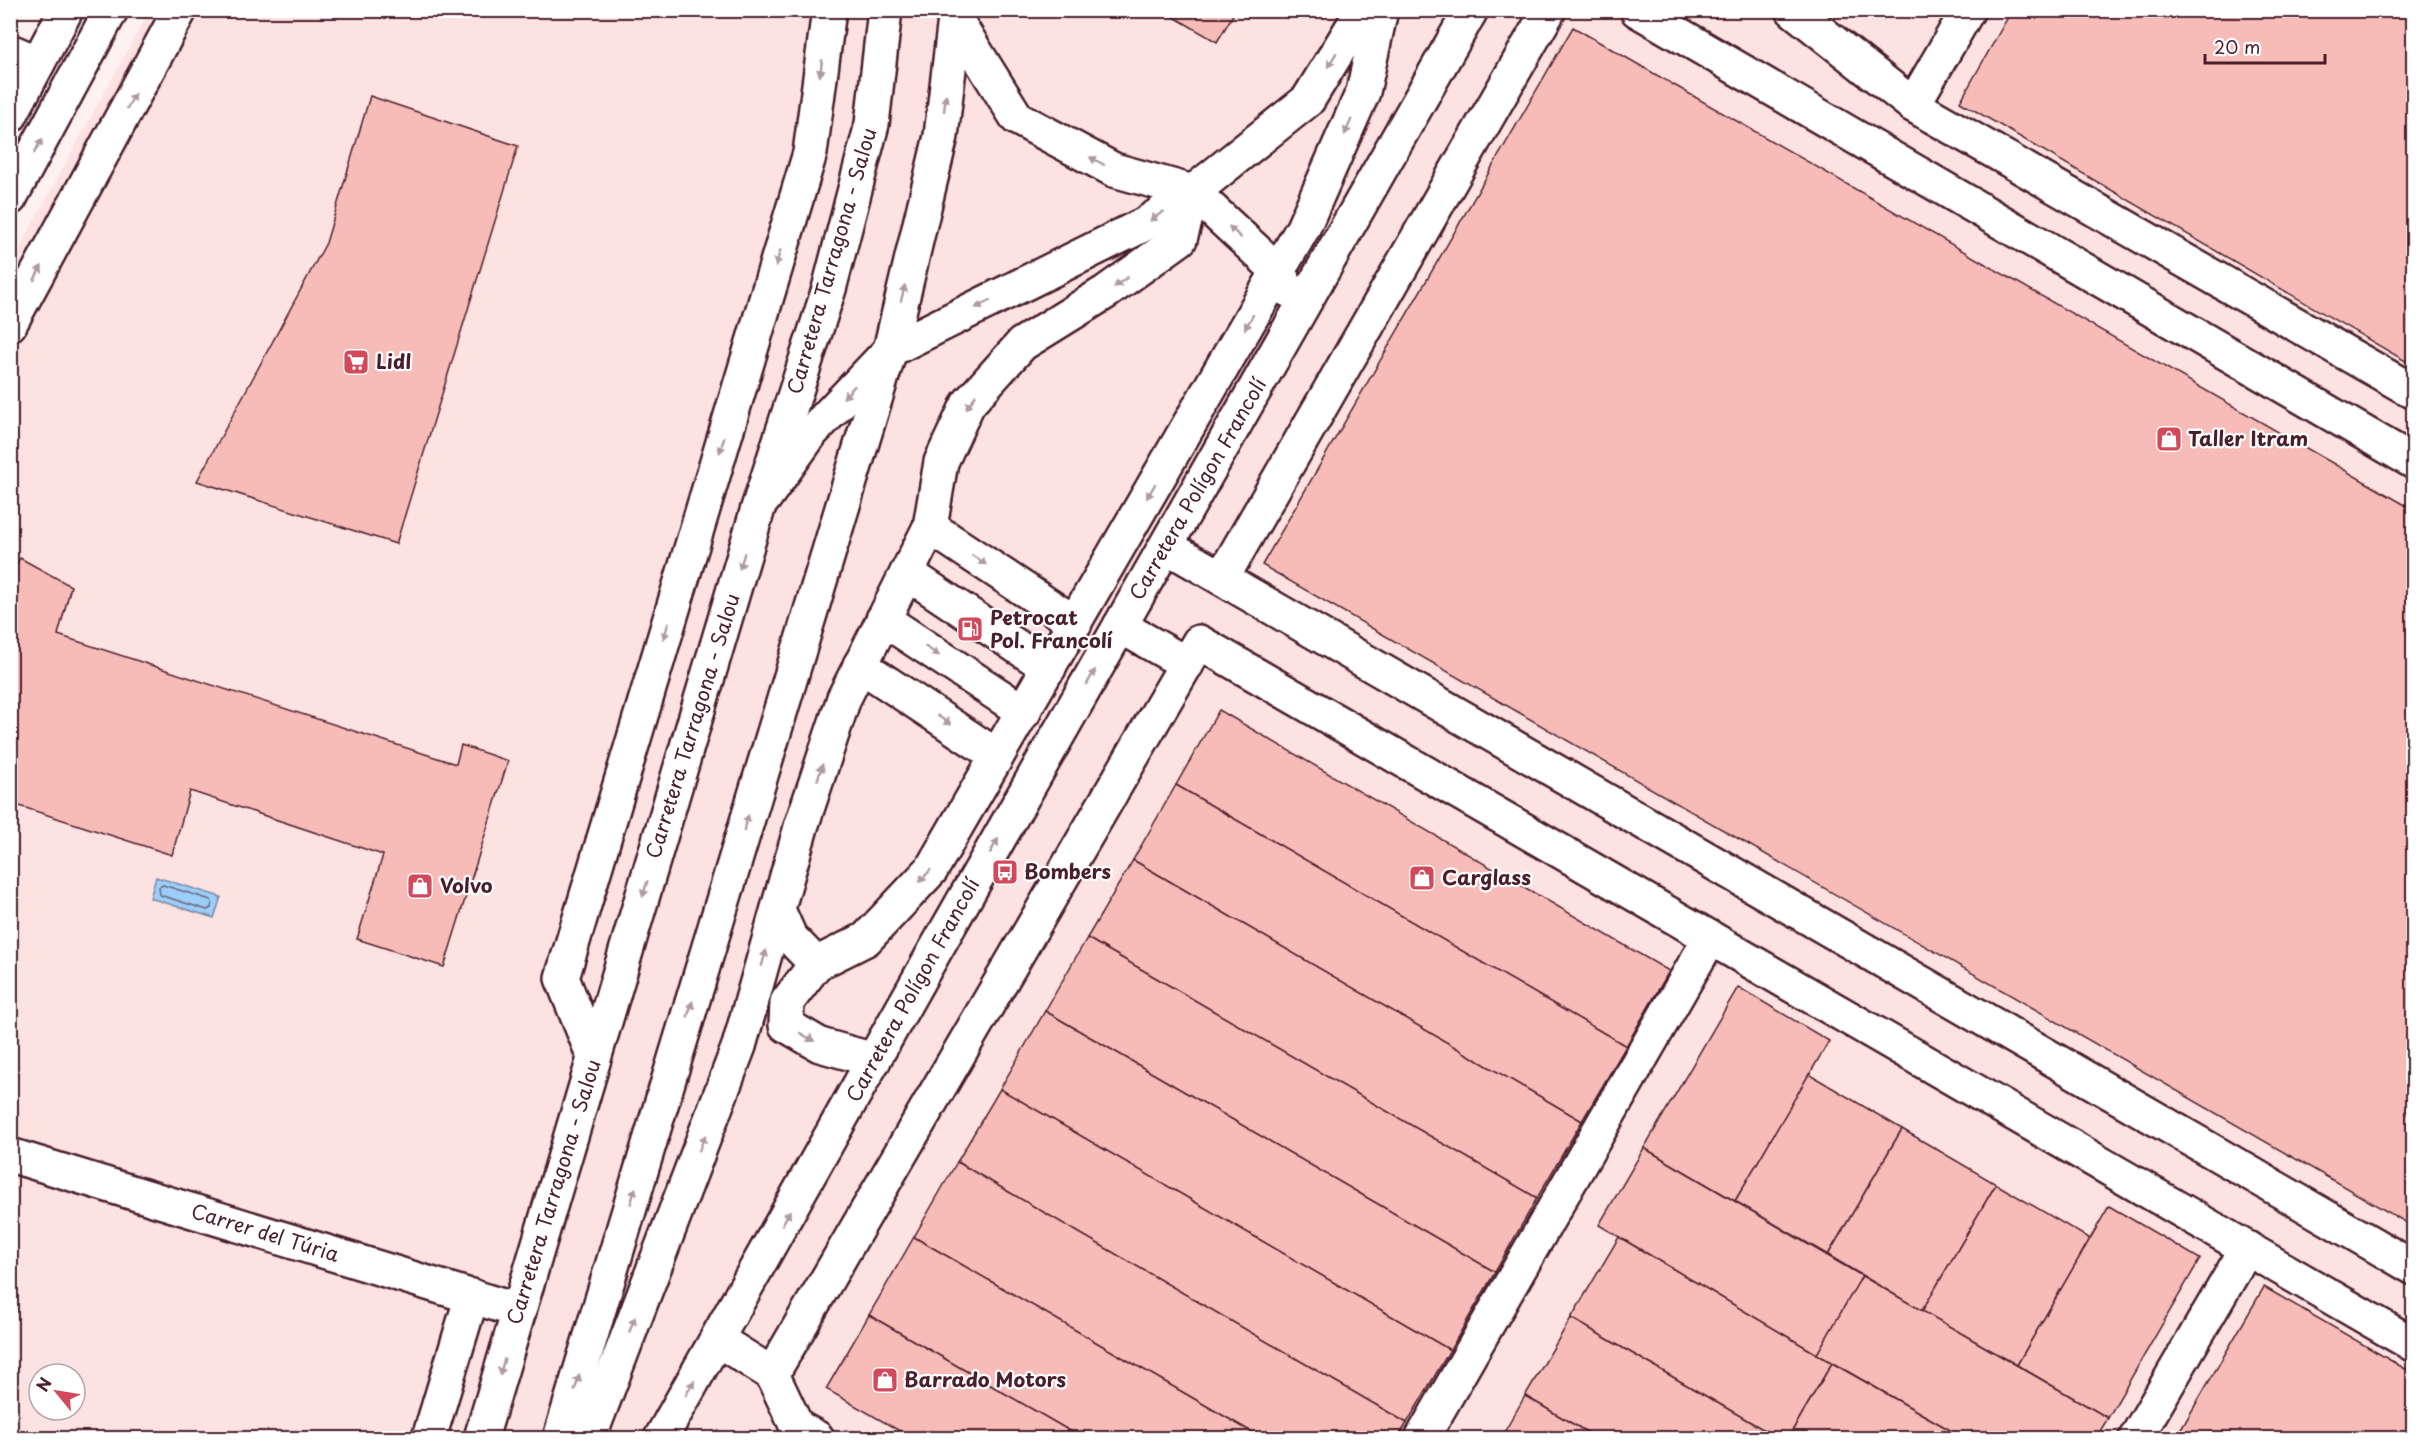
<svg xmlns="http://www.w3.org/2000/svg" width="2424" height="1449" viewBox="0 0 2424 1449" font-family="'Playpen Sans',sans-serif">
<style>
.built{fill:#fce2e0;fill-rule:evenodd}
.water{fill:#9bcef8;stroke:#7b88a6;stroke-width:1.5}
.lines{fill:none;stroke-linecap:round;stroke-linejoin:round}
.shore{stroke:#6a657d;stroke-width:1.5}
.building{fill:#f8bcb8;stroke:#4a1f2b;stroke-width:1.5}
.minor-casing{stroke:#4a1f2b;stroke-width:38}
.major-casing{stroke:#4a1f2b;stroke-width:38}
.minor{stroke:#fff;stroke-width:33}
.major{stroke:#fff;stroke-width:33}
.oneway{fill:#ae9aa0}
.labels{text-anchor:middle;stroke-width:4.5;stroke-linejoin:round;paint-order:stroke}
.street-label{font-size:20px;fill:#4a1f2b;stroke:#fff}
.poi-label{font-size:20px;font-weight:bold;fill:#4a1f2b;stroke:#fff;text-anchor:start}
</style>
<rect width="100%" height="100%" fill="#fef2f1"/>
<filter id="ink" filterUnits="userSpaceOnUse"><feTurbulence type="fractalNoise" baseFrequency=".0167" numOctaves="2"/><feDisplacementMap in="SourceGraphic" scale="12" xChannelSelector="R" yChannelSelector="G"/><feConvolveMatrix kernelMatrix="1 2 1 2 8 2 1 2 1" color-interpolation-filters="sRGB"/></filter>
<g filter="url(#ink)">
<path class="built" d="M149,11H2413V1438H11L10,265ZM39,1374H75V1410H39Z"/>
<polygon class="water" points="156,877 221,897 214,918 150,898"/>
<g class="lines">
<polygon class="shore" points="163,885 211,900 212,903 211,908 207,910 160,895 159,887"/>
</g>
<g class="building">
<polygon points="1162,10 1236,10 1217,42"/>
<polygon points="2012,10 2414,10 2414,366 1960,102"/>
<polygon points="1573,27 2414,510 2414,1227 1262,565"/>
<polygon points="370,96 518,146 396,544 197,481 326,243"/>
<polygon points="20,558 71,586 58,635 456,764 461,745 508,761 444,967 357,939 383,855 190,791 172,855 10,803 10,576"/>
<polygon points="1219,710 1669,971 1626,1046 1176,785"/>
<polygon points="1176,785 1626,1046 1582,1121 1133,860"/>
<polygon points="1133,860 1582,1121 1537,1198 1087,938"/>
<polygon points="1087,938 1537,1198 1495,1272 1045,1011"/>
<polygon points="1738,987 1829,1041 1735,1201 1644,1148"/>
<polygon points="1045,1011 1495,1272 1450,1350 1000,1089"/>
<polygon points="1809,1074 1902,1129 1828,1255 1735,1201"/>
<polygon points="1000,1089 1450,1350 1407,1423 957,1162"/>
<polygon points="1902,1129 1996,1184 1922,1311 1828,1255"/>
<polygon points="1644,1148 1862,1276 1817,1354 1599,1225"/>
<polygon points="957,1162 1407,1423 1398,1438 1262,1438 914,1237"/>
<polygon points="1996,1184 2090,1239 2017,1365 1922,1311"/>
<polygon points="2109,1206 2200,1259 2108,1418 2017,1365"/>
<polygon points="914,1237 1262,1438 1082,1438 869,1315"/>
<polygon points="1619,1237 1832,1363 1788,1438 1778,1438 1571,1318"/>
<polygon points="1862,1276 2108,1418 2096,1438 1964,1438 1817,1354"/>
<polygon points="2264,1287 2414,1374 2414,1438 2176,1438"/>
<polygon points="869,1315 1082,1438 912,1438 826,1389"/>
<polygon points="1571,1318 1778,1438 1597,1438 1525,1396"/>
<polygon points="1832,1363 1964,1438 1788,1438"/>
<polygon points="1525,1396 1597,1438 1501,1438"/>
</g>
<g class="lines">
<defs>
<g id="minor">
<polyline points="1637,10 2414,462"/>
<polyline points="1793,10 1913,105 2414,392"/>
<polyline points="956,20 1017,118 1114,170 1193,192 1278,271 1288,290"/>
<polyline points="10,51 38,63"/>
<polyline points="1913,105 1968,10"/>
<polyline points="10,324 180,10"/>
<polyline points="764,499 812,432 890,350 1145,224 1193,192 1308,100 1363,10"/>
<polyline points="930,527 1075,623"/>
<polyline points="1166,546 2414,1268"/>
<polyline points="907,573 1049,668"/>
<polyline points="1222,578 1549,10"/>
<polyline points="883,619 1024,712"/>
<polyline points="1120,626 1187,664"/>
<polyline points="860,665 997,756"/>
<polyline points="778,910 790,937 816,964"/>
<polyline points="594,1057 562,978 810,153 829,10"/>
<polyline points="874,1060 820,1045 786,1025 787,1002 816,964 866,939 931,870 1303,228 1363,92 1381,10"/>
<polyline points="10,1155 519,1311"/>
<polyline points="718,1340 772,1374 797,1427 817,1438"/>
<polyline points="772,1374 1199,642 2414,1345"/>
<polyline points="429,1438 472,1296"/>
<polyline points="589,1438 739,1046 801,827 844,698 930,527 941,462 968,404 1022,344 1106,292 1180,239 1193,192"/>
<polyline points="661,1438 932,956 1471,10"/>
<polyline points="1422,1438 1710,938"/>
<polyline points="2136,1438 2247,1248"/>
</g>
<g id="major">
<polyline points="10,116 66,10"/>
<polyline points="10,198 111,10"/>
<polyline points="481,1438 759,505 829,289 872,124 885,10"/>
<polyline points="560,1438 890,350 941,136 956,10"/>
</g>
</defs>
<use href="#minor" class="minor-casing"/>
<use href="#major" class="major-casing"/>
<use href="#minor" class="minor"/>
<use href="#major" class="major"/>
</g>
<defs><path id="oneway-solid" d="M-6-.8H1V-3.2L6.5 0L1 3.2V.8H-6Z" transform="scale(1.5)"/></defs>
<g class="oneway">
<use href="#oneway-solid" transform="translate(1332 60) rotate(121)"/>
<use href="#oneway-solid" transform="translate(821 68) rotate(98)"/>
<use href="#oneway-solid" transform="translate(131 101) rotate(-62)"/>
<use href="#oneway-solid" transform="translate(945 103) rotate(-83)"/>
<use href="#oneway-solid" transform="translate(1348 127) rotate(114)"/>
<use href="#oneway-solid" transform="translate(38 146) rotate(-62)"/>
<use href="#oneway-solid" transform="translate(1097 161) rotate(-152)"/>
<use href="#oneway-solid" transform="translate(1157 216) rotate(146)"/>
<use href="#oneway-solid" transform="translate(1235 232) rotate(-137)"/>
<use href="#oneway-solid" transform="translate(778 258) rotate(107)"/>
<use href="#oneway-solid" transform="translate(38 273) rotate(-62)"/>
<use href="#oneway-solid" transform="translate(1121 282) rotate(144)"/>
<use href="#oneway-solid" transform="translate(903 293) rotate(-76)"/>
<use href="#oneway-solid" transform="translate(983 304) rotate(153)"/>
<use href="#oneway-solid" transform="translate(1249 322) rotate(120)"/>
<use href="#oneway-solid" transform="translate(849 392) rotate(133)"/>
<use href="#oneway-solid" transform="translate(971 402) rotate(126)"/>
<use href="#oneway-solid" transform="translate(722 445) rotate(107)"/>
<use href="#oneway-solid" transform="translate(1151 491) rotate(120)"/>
<use href="#oneway-solid" transform="translate(979 560) rotate(33)"/>
<use href="#oneway-solid" transform="translate(742 561) rotate(107)"/>
<use href="#oneway-solid" transform="translate(666 631) rotate(107)"/>
<use href="#oneway-solid" transform="translate(932 651) rotate(33)"/>
<use href="#oneway-solid" transform="translate(1091 677) rotate(-60)"/>
<use href="#oneway-solid" transform="translate(944 720) rotate(34)"/>
<use href="#oneway-solid" transform="translate(820 772) rotate(-72)"/>
<use href="#oneway-solid" transform="translate(746 823) rotate(-73)"/>
<use href="#oneway-solid" transform="translate(994 846) rotate(-60)"/>
<use href="#oneway-solid" transform="translate(925 876) rotate(132)"/>
<use href="#oneway-solid" transform="translate(645 889) rotate(107)"/>
<use href="#oneway-solid" transform="translate(764 958) rotate(-74)"/>
<use href="#oneway-solid" transform="translate(690 1009) rotate(-73)"/>
<use href="#oneway-solid" transform="translate(807 1037) rotate(30)"/>
<use href="#oneway-solid" transform="translate(702 1143) rotate(-69)"/>
<use href="#oneway-solid" transform="translate(633 1196) rotate(-73)"/>
<use href="#oneway-solid" transform="translate(786 1218) rotate(-61)"/>
<use href="#oneway-solid" transform="translate(632 1325) rotate(-69)"/>
<use href="#oneway-solid" transform="translate(502 1367) rotate(107)"/>
<use href="#oneway-solid" transform="translate(577 1383) rotate(-73)"/>
<use href="#oneway-solid" transform="translate(690 1388) rotate(-60)"/>
</g>
</g>
<defs>
<symbol id="supermarket-square" viewBox="-11 -11 22 22"><rect x="-9" y="-9" width="18" height="18" rx="4" fill="#d1495b" stroke="#fff"/><path d="M-6-5.5h2.5l.6 2H6L4.5 2H-2.5L-4.4-4H-6ZM-1.5 3.2a1.3 1.3 0 1 0 .1 0ZM3 3.2a1.3 1.3 0 1 0 .1 0Z" fill="#fff"/></symbol>
<symbol id="shop-square" viewBox="-11 -11 22 22"><rect x="-9" y="-9" width="18" height="18" rx="4" fill="#d1495b" stroke="#fff"/><path d="M-5-2.5h2.3a2.7 3.5 0 0 1 5.4 0H5L5.5 6h-11ZM-1.5-2.5h3a1.5 2.3 0 0 0-3 0Z" fill="#fff"/></symbol>
<symbol id="fuel-square" viewBox="-11 -11 22 22"><rect x="-9" y="-9" width="18" height="18" rx="4" fill="#d1495b" stroke="#fff"/><path d="M-5.5-6h7V0h2V4h1.3V-2.5L3-4.5l.8-.8L6-3V5H2.5V1h-1V6h-7ZM-4.2-4.7v3.2H.2V-4.7Z" fill="#fff"/></symbol>
<symbol id="bus-square" viewBox="-11 -11 22 22"><rect x="-9" y="-9" width="18" height="18" rx="4" fill="#d1495b" stroke="#fff"/><path d="M-5-6H5V4H4V6H2V4H-2V6H-4V4H-5ZM-3.5-4V0h7V-4ZM-3.5 1.2v1.5H-2V1.2ZM2 1.2v1.5H3.5V1.2Z" fill="#fff"/></symbol>
</defs>
<g fill-rule="evenodd">
<use href="#supermarket-square" x="341" y="347" width="30" height="30"/>
<use href="#shop-square" x="2154" y="424" width="30" height="30"/>
<use href="#fuel-square" x="955" y="614" width="30" height="30"/>
<use href="#bus-square" x="990" y="857" width="30" height="30"/>
<use href="#shop-square" x="1407" y="863" width="30" height="30"/>
<use href="#shop-square" x="405" y="871" width="30" height="30"/>
<use href="#shop-square" x="870" y="1365" width="30" height="30"/>
</g>
<g class="labels">
<g class="street-label">
<text transform="translate(832 261) rotate(-74)" y="7">Carretera Tarragona - Salou</text>
<text transform="translate(1198 489) rotate(-60)" y="7">Carretera Polígon Francolí</text>
<text transform="translate(693 726) rotate(-73)" y="7">Carretera Tarragona - Salou</text>
<text transform="translate(913 990) rotate(-61)" y="7">Carretera Polígon Francolí</text>
<text transform="translate(554 1192) rotate(-73)" y="7">Carretera Tarragona - Salou</text>
<text transform="translate(265 1233) rotate(17)" y="7">Carrer del Túria</text>
</g>
<g class="poi-label">
<text x="376" y="369">Lidl</text>
<text x="2188" y="446">Taller Itram</text>
<text x="990" y="625">Petrocat<tspan x="990" dy="23">Pol. Francolí</tspan></text>
<text x="1024" y="879">Bombers</text>
<text x="1442" y="885">Carglass</text>
<text x="440" y="893">Volvo</text>
<text x="904" y="1387">Barrado Motors</text>
</g>
</g>
<rect width="2424" height="1449" fill="none" stroke="#fff" stroke-width="36"/>
<rect x="18" y="18" width="2388" height="1413" fill="none" stroke="#4a1f2b" stroke-width="2" filter="url(#ink)"/>
<g transform="translate(57 1392) rotate(300)"><circle r="28" fill="#ffffff" stroke="#b7a5aa" stroke-width="1.5"/>
<path d="M0-4.5L10 22L0 15L-10 22Z" fill="#d1495b"/>
<text y="-9" font-size="16" font-weight="bold" text-anchor="middle" fill="#4a1f2b">N</text>
</g>
<path d="M2205 54v9h120v-9" fill="none" stroke="#4a1f2b" stroke-width="3"/>
<text x="2214" y="54" font-size="18" fill="#4a1f2b" stroke="#ffffff" stroke-width="4.5" paint-order="stroke">20 m</text>
</svg>
